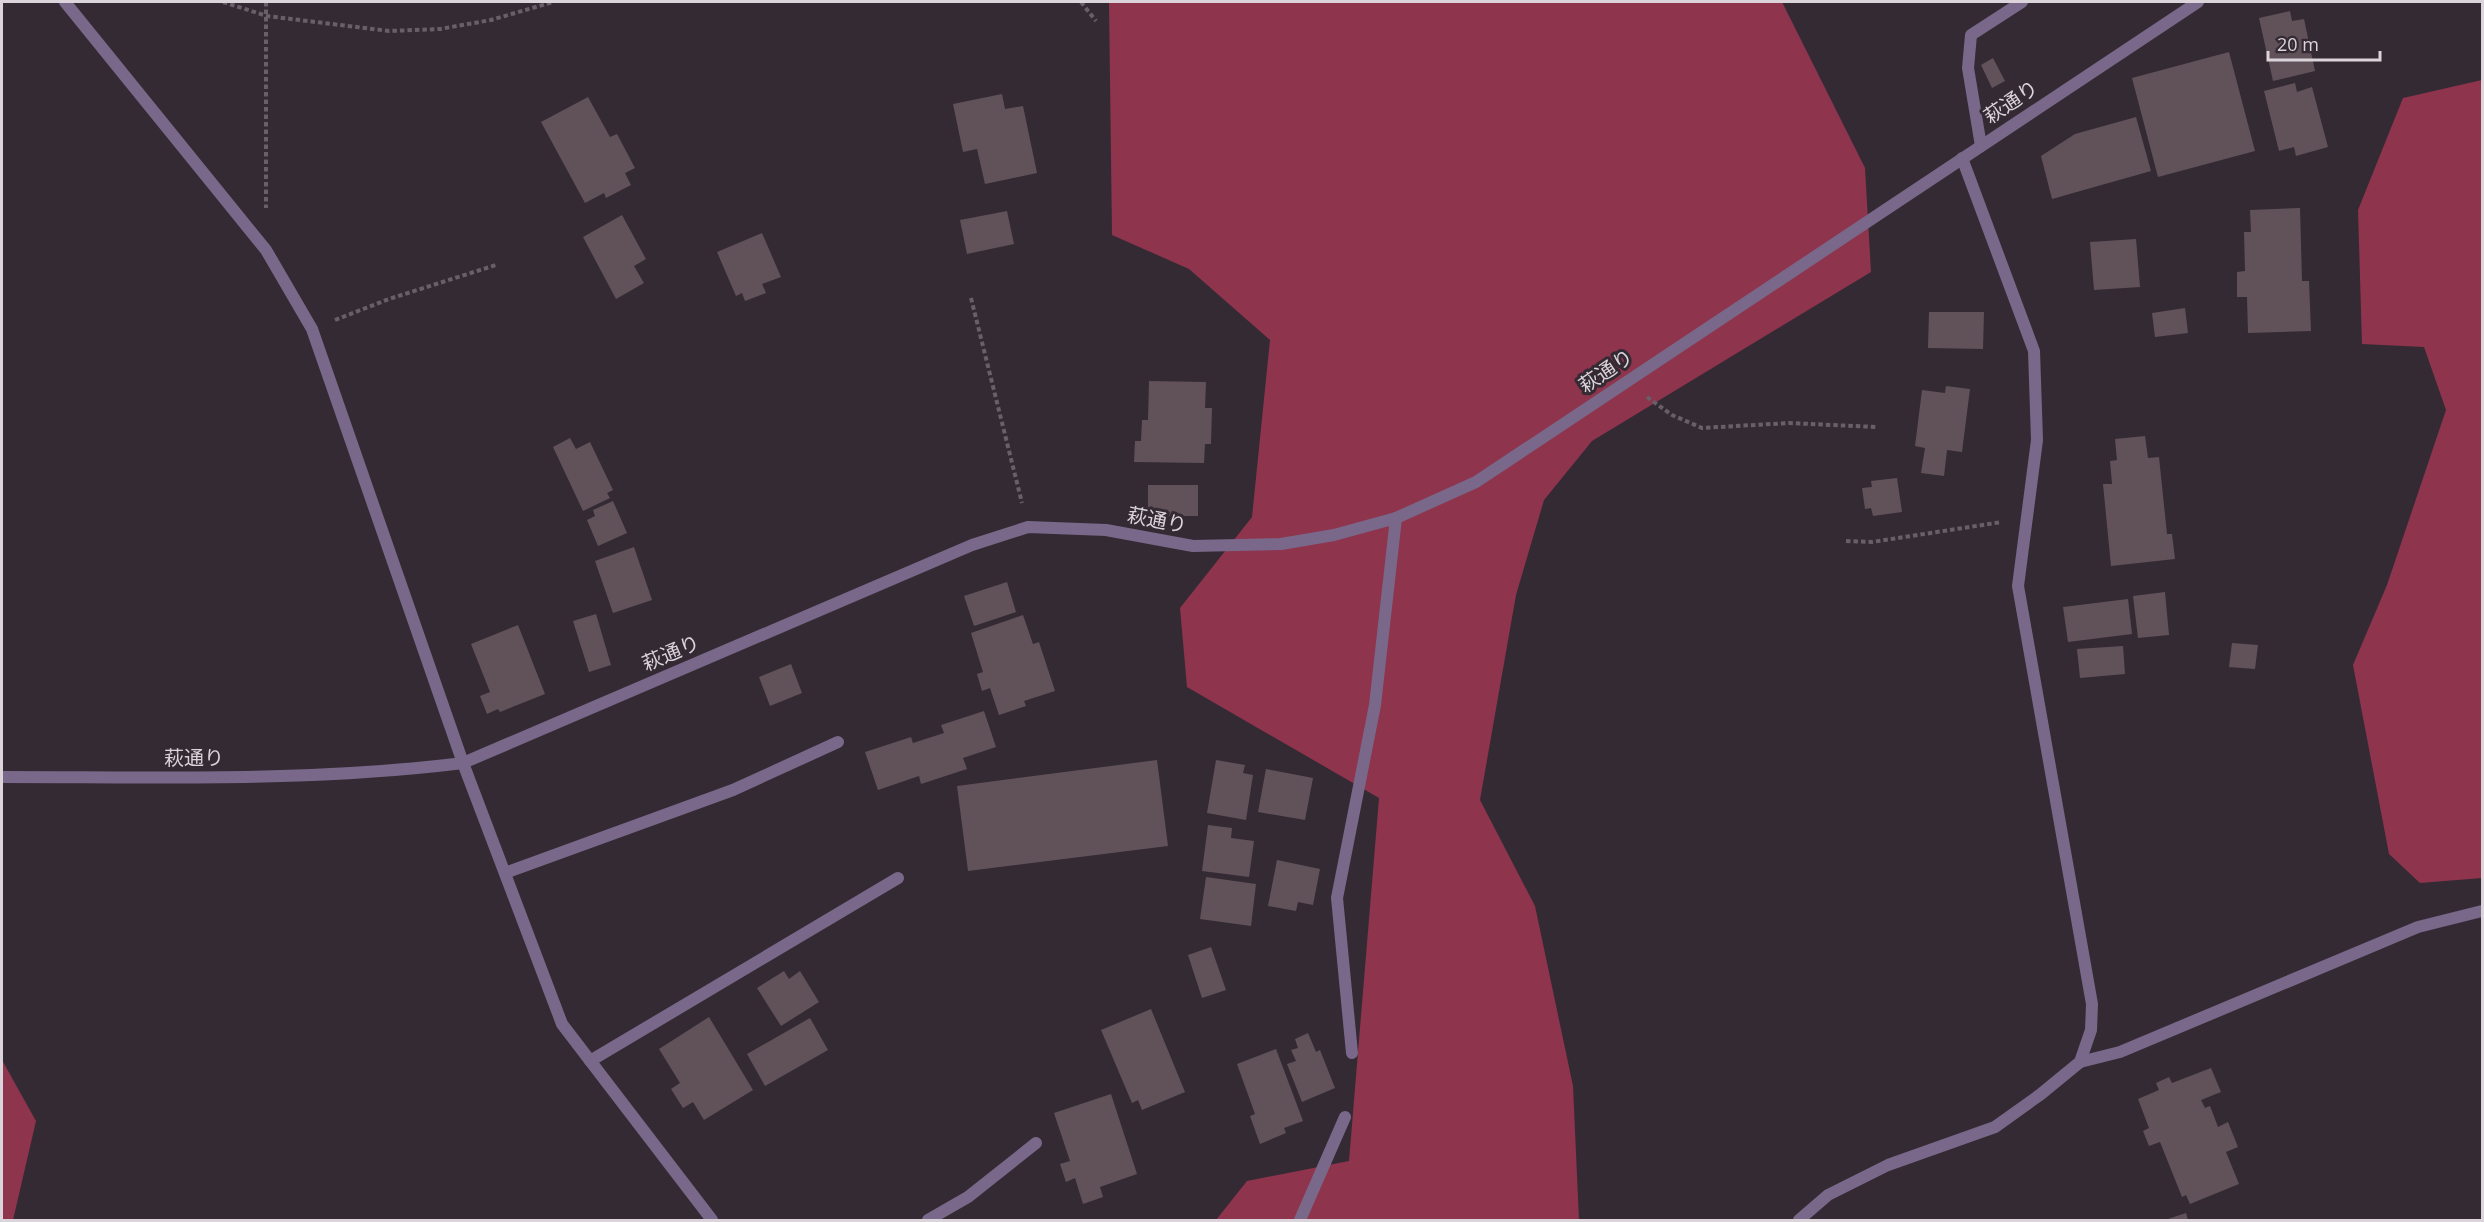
<svg xmlns="http://www.w3.org/2000/svg" width="2484" height="1222" viewBox="0 0 2484 1222" font-family="'Open Sans','Noto Sans JP',sans-serif">
<style>
.forest{fill:#8e344d}
.building{fill:#615259}
.lines{fill:none;stroke-linecap:round;stroke-linejoin:round}
.path{stroke:#685f68;stroke-width:4;stroke-dasharray:4.5 3;stroke-linecap:butt}
.service{stroke:#796889;stroke-width:12}
.minor{stroke:#796889;stroke-width:12}
.tertiary{stroke:#796889;stroke-width:12}
.labels{text-anchor:middle;stroke-width:6;stroke-linejoin:round;paint-order:stroke}
.street-label{font-size:20px;fill:#dbd4da;stroke:#342a34}
</style>
<rect width="100%" height="100%" fill="#342a34"/>
<g class="forest">
<polygon points="1109,2 1782,2 1865,168 1871,272 1592,441 1544,500 1516,595 1480,800 1535,906 1573,1086 1579,1220 1216,1220 1247,1181 1349,1161 1379,798 1187,687 1180,608 1252,517 1270,340 1189,269 1112,235"/>
<polygon points="2482,80 2482,878 2420,883 2389,854 2353,665 2387,585 2446,410 2424,347 2362,344 2358,210 2403,98"/>
<polygon points="2,1060 36,1121 13,1220 2,1220"/>
</g>
<g class="building">
<polygon points="2290,11 2292,21 2304,19 2315,71 2273,81 2259,18"/>
<polygon points="2229,52 2255,151 2158,177 2132,78"/>
<polygon points="1993,58 2005,81 1992,88 1981,65"/>
<polygon points="2295,83 2297,92 2312,87 2328,147 2296,156 2294,147 2279,151 2264,91"/>
<polygon points="1002,94 1005,109 1023,106 1037,173 985,184 977,149 963,152 953,104"/>
<polygon points="588,97 610,137 617,134 635,168 625,173 631,185 606,198 604,193 585,203 541,122"/>
<polygon points="2136,117 2151,171 2052,199 2041,156 2075,134"/>
<polygon points="2300,208 2302,281 2309,281 2311,331 2248,333 2247,297 2237,297 2237,272 2245,271 2244,232 2251,232 2250,210"/>
<polygon points="1007,211 1014,244 967,254 960,220"/>
<polygon points="622,215 646,259 634,266 644,283 616,299 583,237"/>
<polygon points="762,233 781,277 762,284 766,293 745,301 742,293 736,296 717,252"/>
<polygon points="2136,239 2140,287 2094,290 2090,242"/>
<polygon points="2185,308 2188,333 2155,337 2152,313"/>
<polygon points="1929,312 1984,312 1983,349 1928,348"/>
<polygon points="1149,381 1206,382 1205,408 1212,408 1211,444 1205,444 1204,463 1134,462 1135,441 1141,441 1142,420 1148,420"/>
<polygon points="1946,386 1970,389 1962,452 1947,450 1944,476 1921,473 1925,448 1915,446 1922,390 1945,393"/>
<polygon points="2145,436 2148,458 2159,457 2167,534 2172,534 2175,559 2111,566 2103,484 2112,484 2110,461 2117,460 2115,439"/>
<polygon points="570,438 576,449 590,442 613,490 607,493 610,498 583,511 553,447"/>
<polygon points="1897,478 1902,512 1873,516 1871,508 1865,509 1862,488 1872,487 1871,481"/>
<rect x="1148" y="485" width="50" height="31"/>
<polygon points="613,501 627,533 598,546 587,520 595,516 593,510"/>
<polygon points="634,547 652,600 613,613 595,561"/>
<polygon points="1007,582 1016,612 974,626 964,596"/>
<polygon points="2165,592 2169,635 2138,638 2133,596"/>
<polygon points="2128,599 2132,634 2068,642 2063,607"/>
<polygon points="596,614 611,665 589,672 573,621"/>
<polygon points="1023,615 1033,644 1039,642 1055,691 1024,701 1026,706 999,715 990,688 982,691 977,674 983,672 971,633"/>
<polygon points="518,625 545,694 500,712 498,709 487,714 480,696 490,692 471,644"/>
<polygon points="2232,643 2258,645 2255,669 2229,667"/>
<polygon points="2123,646 2125,674 2080,678 2077,649"/>
<polygon points="791,664 802,693 770,706 759,677"/>
<polygon points="984,711 996,747 963,758 967,769 921,784 919,776 878,790 865,752 911,737 913,743 944,733 941,725"/>
<polygon points="1157,760 1168,846 968,871 957,786"/>
<polygon points="1216,760 1245,765 1243,773 1253,775 1246,820 1207,813"/>
<polygon points="1266,769 1313,778 1305,820 1258,812"/>
<polygon points="1208,825 1232,828 1231,838 1254,841 1249,877 1202,871"/>
<polygon points="1277,860 1320,869 1313,905 1298,902 1296,911 1268,906"/>
<polygon points="1206,877 1256,884 1251,926 1200,919"/>
<polygon points="1211,947 1226,990 1202,998 1188,955"/>
<polygon points="784,971 789,979 800,971 819,1002 781,1026 757,988"/>
<polygon points="1151,1009 1185,1092 1142,1110 1138,1100 1132,1103 1101,1030"/>
<polygon points="709,1017 753,1090 704,1120 693,1102 683,1108 671,1089 680,1083 659,1049"/>
<polygon points="810,1018 828,1050 765,1086 747,1054"/>
<polygon points="1308,1033 1316,1052 1320,1050 1335,1088 1302,1102 1287,1064 1296,1061 1291,1050 1298,1048 1295,1039"/>
<polygon points="1276,1049 1303,1121 1284,1128 1286,1133 1260,1144 1250,1116 1255,1114 1237,1064"/>
<polygon points="2211,1068 2221,1092 2201,1100 2205,1108 2210,1106 2218,1127 2228,1122 2238,1147 2226,1152 2239,1184 2190,1204 2186,1195 2182,1197 2160,1142 2149,1146 2143,1131 2149,1128 2138,1099 2159,1090 2156,1083 2169,1077 2172,1083"/>
<polygon points="1111,1094 1137,1174 1100,1187 1103,1197 1083,1204 1075,1178 1066,1182 1060,1164 1070,1161 1054,1113"/>
<polygon points="2186,1213 2188,1220 2165,1220"/>
</g>
<g class="lines">
<g class="path">
<polyline points="223,2 267,16 389,31 440,29 491,20 553,2"/>
<polyline points="266,2 266,208"/>
<polyline points="1081,2 1096,21"/>
<polyline points="971,298 1022,503"/>
<polyline points="335,320 389,299 496,265"/>
<polyline points="1647,397 1672,415 1702,428 1789,423 1876,427"/>
<polyline points="1846,541 1872,542 2002,522"/>
</g>
<g class="service">
<polyline points="505,873 733,790 838,742"/>
<polyline points="590,1061 898,878"/>
<polyline points="2080,1062 2120,1052 2418,927 2482,911"/>
<polyline points="928,1220 968,1197 1036,1143"/>
</g>
<g class="minor">
<polyline points="65,2 266,250 312,329 463,763 562,1024 712,1220"/>
<polyline points="1981,146 1968,68 1971,35 2022,2"/>
<polyline points="1352,1053 1337,898 1375,705 1396,518"/>
<polyline points="1300,1220 1345,1117"/>
<polyline points="1799,1220 1828,1195 1888,1165 1995,1127 2041,1094 2080,1062 2091,1030 2092,1004 2018,586 2037,440 2034,351 1962,158"/>
</g>
<path class="tertiary" d="M2,777C156,777 310,782 463,763L972,545L1028,527L1106,530L1193,546L1281,544L1334,535L1396,518L1476,482L2198,2"/>
</g>
<g class="labels">
<g class="street-label">
<text transform="translate(2011 102) rotate(-34)" y="7">萩通り</text>
<text transform="translate(1606 371) rotate(-34)" y="7">萩通り</text>
<text transform="translate(1157 520) rotate(11)" y="7">萩通り</text>
<text transform="translate(671 653) rotate(-23)" y="7">萩通り</text>
<text x="194" y="765">萩通り</text>
</g>
</g>
<rect width="2484" height="1222" fill="none" stroke="#dbd4da" stroke-width="6"/>
<path d="M2268 51v9h112v-9" fill="none" stroke="#dbd4da" stroke-width="3"/>
<text x="2277" y="51" font-size="18" fill="#dbd4da" stroke="#342a34" stroke-width="4.5" paint-order="stroke">20 m</text>
</svg>
